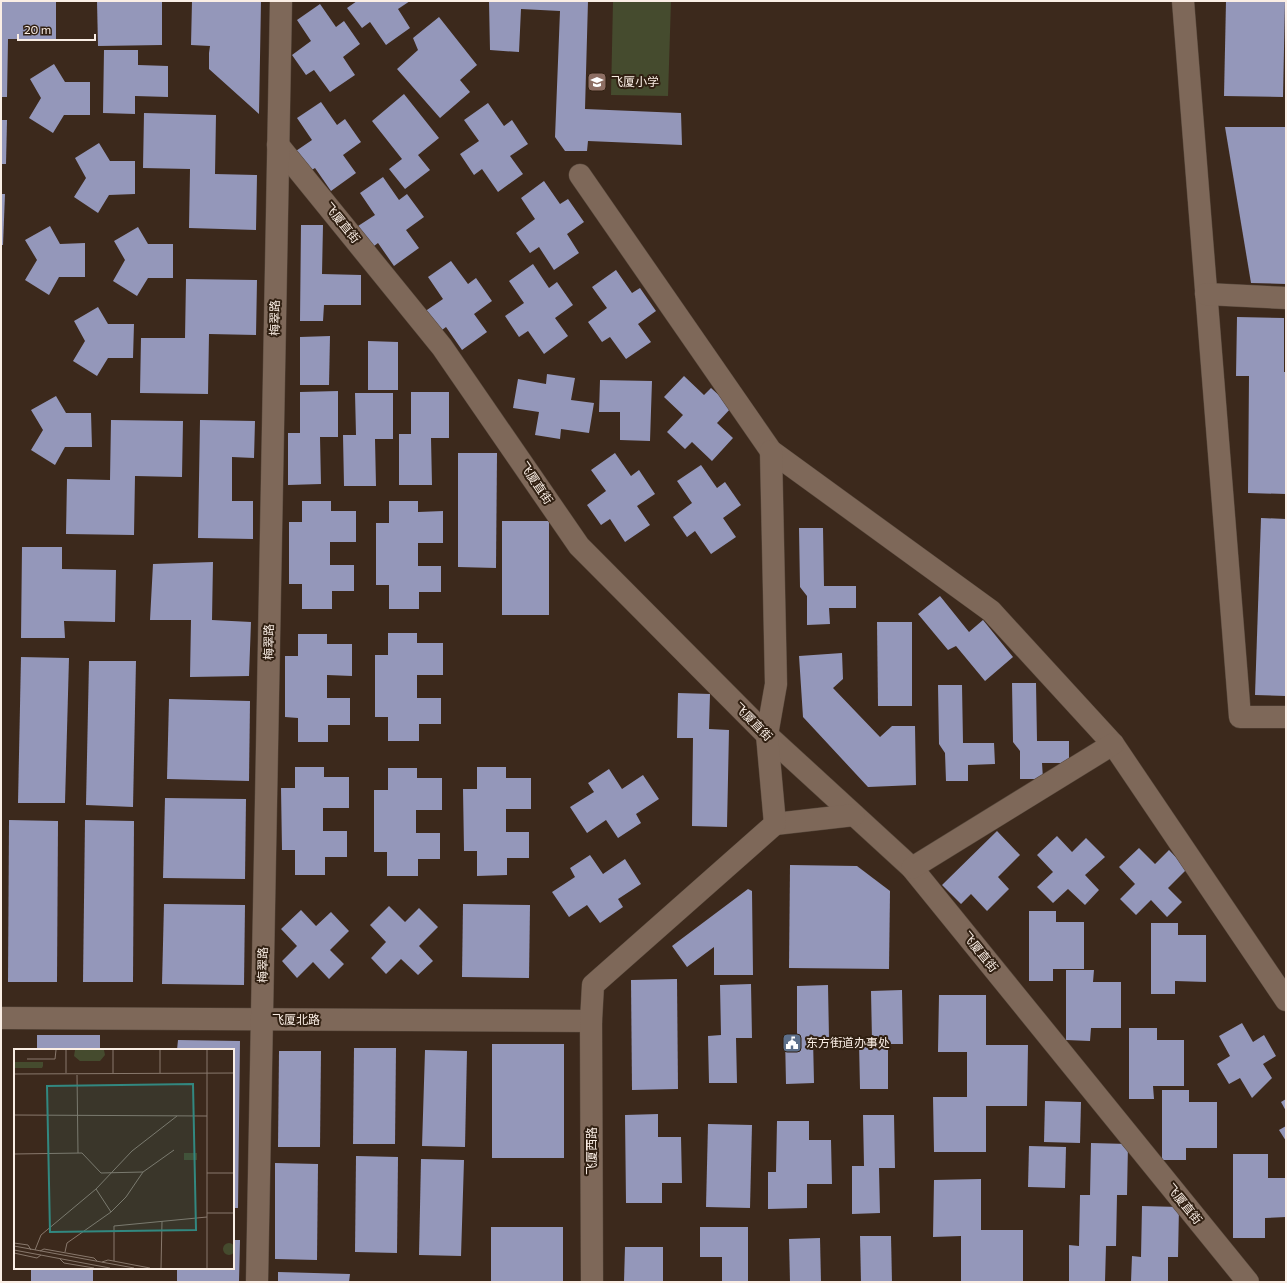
<svg xmlns="http://www.w3.org/2000/svg" width="1287" height="1283" viewBox="0 0 1287 1283" font-family="Commissioner,'Noto Sans SC',sans-serif">
<style>
.green{fill:#454b2e}
.building{fill:#9497ba}
.lines{fill:none;stroke-linecap:round;stroke-linejoin:round}
.minor-casing{stroke:#56473b;stroke-width:23}
.minor{stroke:#7e6859;stroke-width:22}
.labels{text-anchor:middle;stroke-width:4;stroke-linejoin:round;paint-order:stroke}
.poi-label{font-size:12px;fill:#faeee5;stroke:#312012;text-anchor:start}
.street-label{font-size:12px;fill:#faeee5;stroke:#312012}
.inset-road{fill:none;stroke:#88786c;stroke-width:1}
.view{fill:#328880;fill-opacity:0.15;stroke:#328880;stroke-width:2}
.inset-edge{fill:none;stroke:#faeee5;stroke-width:2}
</style>
<rect width="100%" height="100%" fill="#3c291c"/>
<polygon class="green" points="613,1 671,1 668,96 611,95"/>
<g class="building">
<polygon points="1,1 56,1 56,39 8,39 7,97 1,97"/>
<polygon points="97,1 162,1 162,45 98,46"/>
<polygon points="192,1 261,1 259,114 209,69 209,53 210,46 191,45"/>
<polygon points="357,1 410,1 398,9 410,28 386,45 370,22 362,28 347,8"/>
<polygon points="489,1 588,1 585,109 681,113 682,145 588,141 587,151 565,151 555,137 560,11 521,9 519,52 490,50"/>
<polygon points="1226,1 1285,1 1283,97 1224,96"/>
<polygon points="320,4 336,27 344,21 360,44 343,57 355,75 330,92 314,70 306,75 292,55 311,41 297,20"/>
<polygon points="439,17 477,65 460,80 470,92 440,118 397,69 418,50 413,38"/>
<polygon points="104,50 138,50 138,65 168,66 168,97 135,96 135,114 103,113"/>
<polygon points="54,64 65,82 90,82 90,115 64,115 53,133 29,118 41,98 30,79"/>
<polygon points="404,94 439,138 418,155 430,170 405,189 389,169 402,159 372,121"/>
<polygon points="321,102 337,125 345,119 361,142 343,155 356,173 331,191 315,168 307,173 293,153 312,140 297,118"/>
<polygon points="488,103 504,126 512,120 528,144 510,156 523,174 498,192 482,169 474,175 460,154 479,141 464,120"/>
<polygon points="144,113 216,115 215,174 257,175 256,230 189,228 190,169 143,168"/>
<polygon points="1,120 7,120 6,164 1,164"/>
<polygon points="1225,127 1286,127 1286,284 1251,283"/>
<polygon points="99,143 110,161 135,161 135,194 109,195 98,213 74,197 86,178 75,158"/>
<polygon points="383,177 399,200 407,194 424,217 406,230 419,248 394,266 378,243 370,249 355,228 375,215 360,193"/>
<polygon points="544,181 560,204 568,199 584,222 567,234 579,253 554,270 539,247 530,253 516,233 535,219 521,198"/>
<polygon points="1,194 5,194 3,245 1,245"/>
<polygon points="301,225 323,225 322,274 361,275 361,305 324,305 323,321 300,321"/>
<polygon points="50,226 60,244 85,243 85,277 59,277 49,295 25,280 37,260 25,240"/>
<polygon points="138,227 148,244 173,244 173,278 148,278 137,296 113,281 125,260 114,241"/>
<polygon points="451,261 468,284 476,278 492,301 474,314 487,332 462,350 446,327 438,333 424,312 443,299 428,277"/>
<polygon points="533,264 549,288 557,282 573,305 555,318 568,336 544,354 528,331 519,337 505,316 524,303 509,281"/>
<polygon points="616,270 632,293 640,288 656,311 638,324 651,342 626,359 610,337 602,342 588,322 607,308 592,287"/>
<polygon points="186,279 257,280 256,335 209,334 208,394 140,393 141,338 185,338"/>
<polygon points="98,307 108,324 134,324 133,358 108,358 97,376 73,361 85,341 74,321"/>
<polygon points="1237,317 1284,318 1284,372 1286,372 1286,494 1248,493 1249,376 1236,376"/>
<polygon points="330,336 329,385 300,385 300,337"/>
<polygon points="368,341 398,342 398,390 368,390"/>
<polygon points="547,374 575,378 571,400 594,403 589,433 561,429 560,439 535,435 539,412 513,408 518,379 546,384"/>
<polygon points="684,376 704,395 711,388 732,407 717,423 733,438 712,461 692,442 685,449 667,432 683,415 664,397"/>
<polygon points="600,380 652,381 650,441 620,440 620,412 599,412"/>
<polygon points="338,391 338,437 320,437 321,484 288,485 288,433 300,433 300,392"/>
<polygon points="411,392 449,392 449,438 431,438 432,485 399,485 399,434 411,434"/>
<polygon points="355,393 393,393 393,439 375,439 376,486 344,486 343,435 356,435"/>
<polygon points="56,396 66,413 91,413 92,447 65,447 55,465 31,450 43,430 31,410"/>
<polygon points="111,420 183,421 182,477 135,476 134,535 66,534 67,479 110,480"/>
<polygon points="200,420 255,421 254,458 232,457 232,501 253,501 253,539 198,538"/>
<polygon points="458,453 497,453 496,568 458,567"/>
<polygon points="615,453 631,476 639,470 655,494 637,506 650,525 625,542 610,519 601,525 587,505 606,491 591,470"/>
<polygon points="701,465 717,488 725,482 741,505 723,518 736,537 711,554 695,531 687,537 673,517 692,503 677,481"/>
<polygon points="302,501 331,501 331,511 356,511 356,542 330,542 330,565 354,565 354,591 332,591 332,609 302,609 302,584 289,584 289,522 302,522"/>
<polygon points="389,501 418,501 418,512 443,511 443,543 418,543 418,566 441,566 441,592 419,592 419,609 389,609 389,585 376,585 376,523 389,523"/>
<polygon points="1261,518 1286,519 1286,696 1255,695"/>
<rect x="502" y="521" width="47" height="94"/>
<polygon points="799,528 823,528 824,586 856,586 856,608 829,608 830,624 807,625 807,596 800,587"/>
<polygon points="22,547 62,547 62,569 116,570 115,622 64,621 65,638 21,638"/>
<polygon points="213,562 212,620 251,622 249,676 190,677 191,620 150,620 153,564"/>
<polygon points="940,596 969,632 983,620 1013,657 985,681 956,646 948,650 918,614"/>
<polygon points="877,622 912,622 912,706 878,706"/>
<polygon points="388,633 417,633 417,643 443,643 443,675 417,675 417,698 441,698 441,724 419,724 419,741 388,741 388,717 375,717 375,655 388,655"/>
<polygon points="298,634 327,634 327,644 352,644 352,676 327,675 327,698 350,698 350,725 328,725 328,742 298,742 298,718 285,717 285,656 298,656"/>
<polygon points="842,653 843,679 833,688 880,737 892,726 915,726 916,785 868,787 803,717 799,656"/>
<polygon points="21,657 69,658 65,803 18,803"/>
<polygon points="89,661 136,661 133,807 86,805"/>
<polygon points="1012,683 1036,683 1037,741 1069,741 1069,763 1042,763 1043,779 1020,779 1020,751 1013,742"/>
<polygon points="938,685 962,685 963,743 994,743 995,764 968,765 968,781 946,781 945,753 939,744"/>
<polygon points="678,693 710,694 709,729 729,730 727,827 692,826 693,738 677,738"/>
<polygon points="169,699 250,701 249,781 167,779"/>
<polygon points="295,767 324,767 324,777 349,777 349,808 323,808 323,831 347,831 347,857 325,857 325,875 295,875 295,850 282,850 281,788 295,788"/>
<polygon points="477,767 506,767 506,778 531,778 531,809 506,809 506,832 529,832 529,858 507,858 507,875 477,876 477,851 464,851 463,789 477,789"/>
<polygon points="388,768 417,768 417,778 442,778 442,810 416,810 416,833 440,833 440,859 418,859 418,876 387,876 387,852 374,852 374,790 388,790"/>
<polygon points="609,769 622,789 643,775 659,799 636,814 641,823 618,838 606,820 587,833 570,807 594,792 588,783"/>
<polygon points="165,798 246,799 245,879 163,878"/>
<polygon points="9,820 58,821 57,982 8,982"/>
<polygon points="85,820 134,821 133,982 83,982"/>
<polygon points="997,831 1020,855 998,877 1009,889 987,911 971,894 961,904 942,885"/>
<polygon points="1057,836 1072,852 1086,838 1105,857 1085,875 1099,890 1085,905 1068,889 1053,903 1037,887 1053,872 1037,855"/>
<polygon points="1139,848 1155,864 1169,850 1187,869 1168,888 1182,902 1167,917 1151,900 1136,915 1120,899 1135,884 1119,867"/>
<polygon points="590,855 603,874 625,859 641,884 618,899 623,907 600,923 587,905 569,917 552,892 575,877 570,868"/>
<polygon points="790,865 857,866 890,891 889,969 789,968"/>
<polygon points="748,889 752,891 753,975 714,975 714,947 687,967 672,946"/>
<polygon points="164,904 245,905 244,985 162,984"/>
<polygon points="463,904 530,905 529,978 462,977"/>
<polygon points="389,906 405,922 419,908 438,927 419,946 433,961 418,975 401,959 386,974 371,958 386,942 370,925"/>
<polygon points="301,910 316,926 331,912 349,931 330,950 344,964 329,979 313,962 297,978 282,961 297,946 281,929"/>
<polygon points="1029,911 1056,911 1056,922 1084,922 1084,969 1053,969 1053,981 1029,981"/>
<polygon points="1151,923 1178,923 1178,935 1206,935 1206,982 1175,981 1175,994 1151,994"/>
<polygon points="1066,970 1094,970 1093,982 1121,982 1121,1028 1091,1028 1090,1041 1066,1040"/>
<polygon points="677,979 678,1089 632,1090 631,980"/>
<polygon points="751,984 752,1038 736,1038 737,1083 709,1083 708,1036 721,1035 720,985"/>
<polygon points="828,985 829,1038 813,1038 814,1083 786,1084 785,1036 797,1036 797,986"/>
<polygon points="902,990 903,1044 888,1044 888,1089 860,1089 859,1042 872,1041 871,991"/>
<polygon points="939,995 986,995 986,1045 1028,1045 1027,1106 986,1106 986,1152 934,1152 933,1097 967,1097 967,1052 938,1052"/>
<polygon points="1242,1023 1253,1042 1264,1035 1276,1056 1263,1064 1272,1078 1252,1098 1240,1078 1229,1084 1217,1064 1230,1056 1219,1036"/>
<polygon points="1129,1028 1157,1028 1157,1040 1184,1040 1184,1086 1153,1086 1154,1099 1129,1099"/>
<rect x="37" y="1035" width="63" height="15"/>
<polygon points="178,1040 240,1041 238,1208 233,1208 233,1050 177,1050"/>
<rect x="492" y="1044" width="72" height="114"/>
<polygon points="354,1048 396,1048 395,1144 353,1144"/>
<polygon points="425,1050 467,1051 465,1147 422,1146"/>
<polygon points="279,1051 321,1051 320,1147 278,1147"/>
<polygon points="1162,1090 1189,1090 1189,1102 1217,1102 1217,1148 1186,1148 1186,1160 1162,1160"/>
<polygon points="1286,1099 1286,1111 1281,1102"/>
<polygon points="1045,1101 1081,1102 1080,1143 1044,1142"/>
<polygon points="658,1114 658,1137 681,1137 682,1183 662,1183 662,1203 626,1203 625,1115"/>
<polygon points="863,1115 894,1115 895,1168 879,1168 880,1213 852,1214 852,1166 864,1166"/>
<polygon points="777,1121 809,1121 809,1140 831,1140 832,1184 807,1184 807,1208 768,1209 768,1172 776,1172"/>
<polygon points="708,1124 752,1125 750,1208 706,1207"/>
<polygon points="1286,1126 1286,1141 1279,1130"/>
<polygon points="1091,1143 1128,1144 1127,1195 1117,1195 1116,1246 1106,1246 1105,1282 1069,1282 1069,1245 1079,1246 1080,1195 1090,1195"/>
<polygon points="1029,1146 1066,1147 1065,1188 1028,1187"/>
<polygon points="1233,1154 1268,1154 1268,1178 1286,1178 1286,1217 1265,1218 1265,1238 1233,1238"/>
<polygon points="356,1156 398,1157 397,1253 355,1252"/>
<polygon points="421,1159 464,1160 461,1256 419,1255"/>
<polygon points="275,1163 318,1164 317,1260 275,1259"/>
<polygon points="981,1179 981,1230 1023,1230 1023,1282 961,1282 961,1236 933,1237 934,1180"/>
<polygon points="1142,1206 1179,1207 1178,1257 1168,1257 1168,1282 1131,1282 1132,1256 1141,1257"/>
<rect x="491" y="1227" width="72" height="55"/>
<polygon points="700,1227 748,1227 748,1282 722,1282 722,1257 700,1257"/>
<polygon points="860,1236 891,1236 892,1282 861,1282"/>
<polygon points="820,1238 821,1282 790,1282 789,1239"/>
<polygon points="233,1240 240,1240 239,1282 177,1282 177,1268 233,1268"/>
<polygon points="625,1247 663,1247 663,1282 624,1282"/>
<rect x="31" y="1268" width="62" height="14"/>
<polygon points="278,1272 350,1274 349,1282 278,1282"/>
</g>
<g class="lines">
<defs>
<g id="minor">
<polyline points="1183,1 1240,717 1286,717"/>
<polyline points="278,145 442,347 579,546 767,735 912,868 1248,1282"/>
<polyline points="580,175 771,451 991,611 1113,744 1286,1000"/>
<polyline points="1206,294 1286,298"/>
<polyline points="775,824 854,815"/>
<polyline points="912,868 1113,744"/>
<polyline points="1,1018 591,1021"/>
<polyline points="257,1282 281,1"/>
<polyline points="592,1282 591,1021 593,985 775,824 767,735 776,684 771,451"/>
</g>
</defs>
<use href="#minor" class="minor-casing"/>
<use href="#minor" class="minor"/>
</g>
<defs>
<symbol id="school-square" viewBox="-11 -11 22 22"><rect x="-9" y="-9" width="18" height="18" rx="4" fill="#8d6e63" stroke="#312012"/><path d="M0-5L7-2L0 1L-7-2ZM-4 1L0 2.5L4 1V4Q0 6-4 4Z" fill="#fff"/></symbol>
<symbol id="civic-square" viewBox="-11 -11 22 22"><rect x="-9" y="-9" width="18" height="18" rx="4" fill="#5c6f8a" stroke="#312012"/><path d="M-.6-6.5H3V-4.5H.6V-3L4-1V1h2V6H-6V1h2V-1L-.6-3ZM-1.2 2.5V6h2.4V2.5Z" fill="#fff"/></symbol>
</defs>
<g fill-rule="evenodd">
<use href="#school-square" x="586" y="71" width="22" height="22"/>
<use href="#civic-square" x="781" y="1032" width="22" height="22"/>
</g>
<g class="labels">
<g class="poi-label">
<text x="611" y="86">飞厦小学</text>
<text x="806" y="1047">东方街道办事处</text>
</g>
<g class="street-label">
<text transform="translate(342 223) rotate(51)" y="4">飞厦直街</text>
<text transform="translate(275 318) rotate(-89)" y="4">梅翠路</text>
<text transform="translate(536 483) rotate(56)" y="4">飞厦直街</text>
<text transform="translate(269 642) rotate(-89)" y="4">梅翠路</text>
<text transform="translate(753 722) rotate(45)" y="4">飞厦直街</text>
<text transform="translate(980 952) rotate(51)" y="4">飞厦直街</text>
<text transform="translate(263 965) rotate(-89)" y="4">梅翠路</text>
<text x="296" y="1024">飞厦北路</text>
<text transform="translate(592 1151) rotate(-90)" y="4">飞厦西路</text>
<text transform="translate(1184 1204) rotate(51)" y="4">飞厦直街</text>
</g>
</g>
<g transform="translate(14 1049)">
<rect width="220" height="220" fill="#3c291c"/>
<path d="M61,1H90L91,6L86,12H66L60,7ZM0,13H29V17L28,19H0ZM170,104H183V111H170ZM209 200a6 6 0 1 1 12 0a6 6 0 1 1-12 0Z" fill="#454b2e"/>
<path class="inset-road" d="M52,1V24M99,1V24M146,1V24M193,1V219M13,10H41L42,1M0,25L220,24M63,26L64,104M0,66L193,67M0,105L68,104L87,124L129,123M193,124H220M82,140L97,163M193,164H220M0,194L14,196L17,201M0,197L120,219M0,201L96,219M21,201L27,186L82,140L118,102L163,67M26,202L30,200L80,209L83,212M51,203L53,194L97,163L112,148L129,123L160,101M0,204L23,209L27,206M46,210L50,214L80,219M100,212V177L193,168M88,213L94,211L136,219M147,219L148,172"/>
<path class="view" d="M179,35L182,181L36,183L33,37Z"/>
<rect width="220" height="220" class="inset-edge"/>
</g>
<rect width="1287" height="1283" fill="none" stroke="#faeee5" stroke-width="4"/>
<path d="M18 34v6h77v-6" fill="none" stroke="#faeee5" stroke-width="2"/>
<text x="24" y="34" font-size="12" fill="#faeee5" stroke="#312012" stroke-width="3" paint-order="stroke">20 m</text>
</svg>
